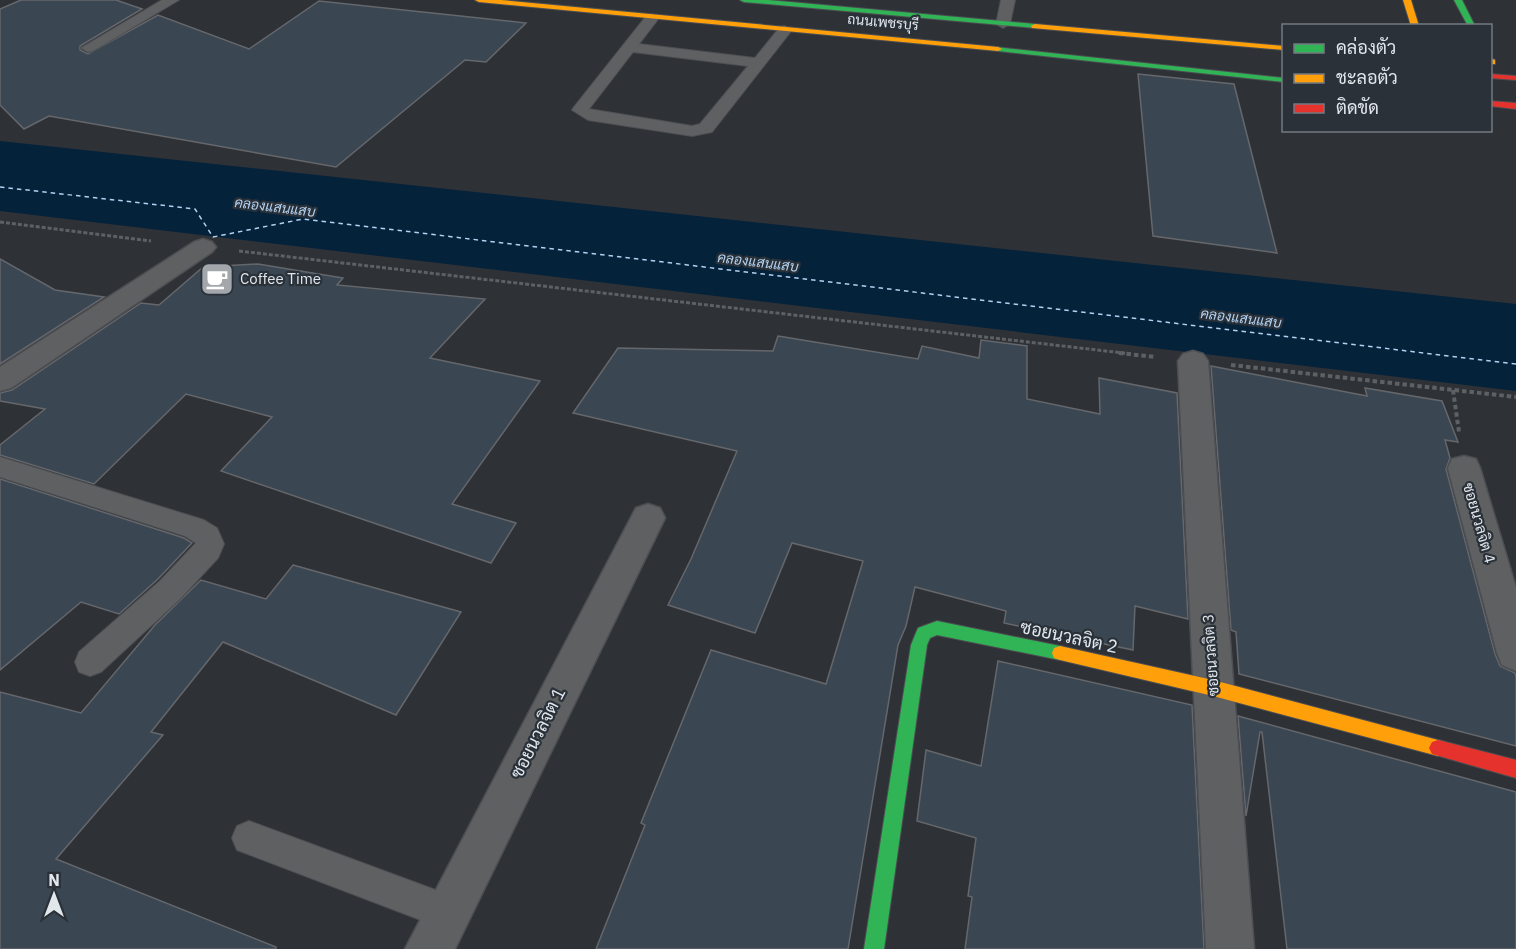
<svg xmlns="http://www.w3.org/2000/svg" width="1516" height="949" viewBox="0 0 1516 949" font-family="'IBM Plex Sans',Sarabun,sans-serif">
<style>
.water{fill:#05223b}
.lines{fill:none;stroke-linecap:round;stroke-linejoin:round}
.ferry{stroke:#b3d2f1;stroke-width:1.5;stroke-dasharray:4.5 4;stroke-linecap:butt}
.building{fill:#3a4753;stroke:#65676b;stroke-width:1.5}
.lane-casing{stroke:#4c4e52;stroke-width:2}
.street-casing{stroke:#4c4e52;stroke-width:3}
.fast-casing{stroke:#4c4e52;stroke-width:2}
.slow-casing{stroke:#4c4e52;stroke-width:2}
.jam-casing{stroke:#4c4e52;stroke-width:2}
.path-far1{stroke:#5e6163;stroke-width:3;stroke-dasharray:4 2;stroke-linecap:butt}
.path{stroke:#5e6163;stroke-width:4;stroke-dasharray:4.5 3;stroke-linecap:butt}
.lane{fill:#5e6061;fill-rule:evenodd}
.street{fill:#5e6061;fill-rule:evenodd}
.fast{fill:#30b455;fill-rule:evenodd}
.slow{fill:#ff9f0a;fill-rule:evenodd}
.jam{fill:#e5322d;fill-rule:evenodd}
.labels{text-anchor:middle;stroke-width:4.5;stroke-linejoin:round;paint-order:stroke}
.far-street-label{font-size:14px;fill:#e2e7ec;stroke:#2a3139}
.far-water-label{font-size:14px;font-style:italic;fill:#b3d2f1;stroke:#2a3139}
.poi-label{font-size:15px;fill:#e2e7ec;stroke:#2a3139;text-anchor:start}
.street-label{font-size:15px;fill:#e2e7ec;stroke:#2a3139}
.near-street-label{font-size:18px;fill:#e2e7ec;stroke:#2a3139}
</style>
<rect width="100%" height="100%" fill="#2e3136"/>
<polygon class="water" points="0,141 1516,304 1516,391 0,211"/>
<g class="lines">
<polyline class="ferry" points="0,187 195,209 213,237 303,219 1516,364"/>
</g>
<g class="building">
<polygon points="21,0 116,0 142,9 80,46 80,50 88,54 158,15 249,49 319,1 526,23 486,62 465,60 336,167 49,116 24,129 0,105 0,9"/>
<polygon points="1138,74 1234,84 1277,253 1153,236"/>
<polygon points="0,259 55,290 104,297 0,364"/>
<polygon points="258,264 343,278 337,285 485,299 430,358 540,381 452,504 516,523 491,563 221,471 272,417 186,394 94,484 0,455 0,445 45,409 0,401 0,393 12,390 141,303 159,305 203,267"/>
<polygon points="778,336 918,359 922,346 979,358 981,340 1027,346 1027,399 1100,414 1099,378 1177,393 1188,619 1135,606 1133,650 1004,623 1006,611 915,587 906,626 898,645 848,949 596,949 645,825 641,823 711,650 826,684 863,561 792,543 755,633 668,605 691,559 737,451 573,413 618,348 773,351"/>
<polygon points="1211,366 1367,396 1365,388 1442,401 1458,442 1445,440 1450,458 1446,469 1495,654 1500,666 1515,673 1516,677 1516,746 1239,674 1236,632 1231,630"/>
<polygon points="0,479 184,538 192,543 158,579 119,614 81,602 0,670"/>
<polygon points="293,565 461,612 396,715 223,642 151,732 163,735 56,859 276,947 276,949 0,949 0,692 81,713 155,625 201,580 266,599"/>
<polygon points="998,661 1192,705 1204,949 965,949 972,897 968,896 976,838 917,821 926,750 981,766"/>
<polygon points="1238,716 1516,792 1516,949 1287,949 1262,732 1260,732 1246,816"/>
</g>
<g class="lines">
<defs>
<g id="lane">
<polygon points="162,0 179,0 93,51 88,52 81,48"/>
<polygon points="1001,0 1015,0 1010,24 1003,28 996,24"/>
<path d="M652,14L659,18L639,44L755,58L780,27L785,26L792,30L712,132L692,136L588,120L572,110L574,107L647,15ZM633,52L748,66L700,124L692,126L589,109Z"/>
<polygon points="0,457 204,520 217,528 224,544 218,558 180,599 101,672 90,676 79,672 75,662 79,652 160,581 196,543 185,536 0,477"/>
<polygon points="249,821 460,899 465,912 460,925 447,930 237,850 232,838 237,826"/>
</g>
<g id="street">
<polygon points="203,239 212,242 216,247 212,252 11,388 0,391 0,367 194,242"/>
<polygon points="1193,351 1203,354 1208,361 1254,949 1206,949 1178,361 1183,354"/>
<polygon points="1464,456 1476,459 1480,468 1516,588 1516,671 1502,665 1497,653 1448,468 1452,459"/>
<polygon points="648,504 660,508 665,518 455,949 405,949 636,508"/>
</g>
<g id="fast">
<polygon points="740,0 768,0 1035,24 1039,26 1035,28 744,2"/>
<polygon points="1454,0 1462,0 1475,26 1468,26"/>
<polygon points="995,47 1284,78 1284,82 998,51 994,49"/>
<polygon points="937,621 1060,646 1066,648 1068,653 1066,658 1060,660 937,635 930,638 927,645 884,949 864,949 911,645 918,628"/>
</g>
<g id="slow">
<polygon points="475,0 501,0 998,47 1002,49 998,51 479,2"/>
<polygon points="1403,0 1411,0 1419,26 1411,26"/>
<polygon points="1035,24 1284,46 1284,50 1032,28 1031,26"/>
<polygon points="1490,58 1495,60 1495,64 1490,64"/>
<polygon points="1060,646 1213,680 1438,740 1444,742 1447,748 1444,754 1438,756 1213,696 1060,660 1054,658 1052,653 1054,648"/>
</g>
<g id="jam">
<polygon points="1490,74 1516,76 1516,80 1490,78"/>
<polygon points="1490,101 1516,103 1516,109 1490,106"/>
<polygon points="1438,740 1516,760 1516,778 1432,754 1429,748 1432,742"/>
</g>
</defs>
<use href="#lane" class="lane-casing"/>
<use href="#street" class="street-casing"/>
<use href="#fast" class="fast-casing"/>
<use href="#slow" class="slow-casing"/>
<use href="#jam" class="jam-casing"/>
<g class="path-far1">
<polyline points="0,222 151,241"/>
<polyline points="239,251 1132,354"/>
</g>
<g class="path">
<polyline points="1119,353 1155,357"/>
<polyline points="1231,365 1516,397"/>
<polyline points="1453,390 1459,432"/>
</g>
<use href="#lane" class="lane"/>
<use href="#street" class="street"/>
<use href="#fast" class="fast"/>
<use href="#slow" class="slow"/>
<use href="#jam" class="jam"/>
</g>
<defs>
<symbol id="cafe-square" viewBox="-11 -11 22 22"><rect x="-9" y="-9" width="18" height="18" rx="4" fill="#a3a7ac" stroke="#2a3139"/><path d="M-5.5-4.5H6V0H3Q3 3.5 0 3.5H-2.5Q-5.5 3.5-5.5 0ZM3-3.2v2h1.7v-2ZM-6 4.5H4V6H-6Z" fill="#fff"/></symbol>
</defs>
<g fill-rule="evenodd">
<use href="#cafe-square" x="198" y="260" width="38" height="38"/>
</g>
<g class="labels">
<g class="far-street-label">
<text transform="translate(883 22) rotate(5)" y="5">ถนนเพชรบุรี</text>
</g>
<g class="far-water-label">
<text transform="translate(275 207) rotate(7)" y="5">คลองแสนแสบ</text>
<text transform="translate(758 262) rotate(7)" y="5">คลองแสนแสบ</text>
<text transform="translate(1241 318) rotate(7)" y="5">คลองแสนแสบ</text>
</g>
<g class="poi-label">
<text x="240" y="284">Coffee Time</text>
</g>
<g class="street-label">
<text transform="translate(1479 523) rotate(74)" y="5">ซอยนวลจิต 4</text>
<text transform="translate(1211 655) rotate(-94)" y="5">ซอยนวลจิต 3</text>
</g>
<g class="near-street-label">
<text transform="translate(1069 637) rotate(12)" y="6">ซอยนวลจิต 2</text>
<text transform="translate(538 733) rotate(-63)" y="6">ซอยนวลจิต 1</text>
</g>
</g>
<rect x="1282" y="24" width="210" height="108" fill="#2a3139" stroke="#747a81" stroke-width="1.5"/>
<rect x="1294" y="44" width="30" height="9" fill="#30b455" stroke="#747a81" stroke-width="1.5"/>
<text x="1336" y="54" font-size="18" fill="#e2e7ec">คล่องตัว</text>
<rect x="1294" y="74" width="30" height="9" fill="#ff9f0a" stroke="#747a81" stroke-width="1.5"/>
<text x="1336" y="84" font-size="18" fill="#e2e7ec">ชะลอตัว</text>
<rect x="1294" y="104" width="30" height="9" fill="#e5322d" stroke="#747a81" stroke-width="1.5"/>
<text x="1336" y="114" font-size="18" fill="#e2e7ec">ติดขัด</text>
<g transform="translate(54 895)" stroke="#2a3139" stroke-width="4.5" paint-order="stroke">
<path d="M0-4.5L10 22L0 15L-10 22Z" fill="#e2e7ec"/>
<text y="-9" font-size="16" font-weight="bold" text-anchor="middle" fill="#e2e7ec">N</text>
</g>
</svg>
